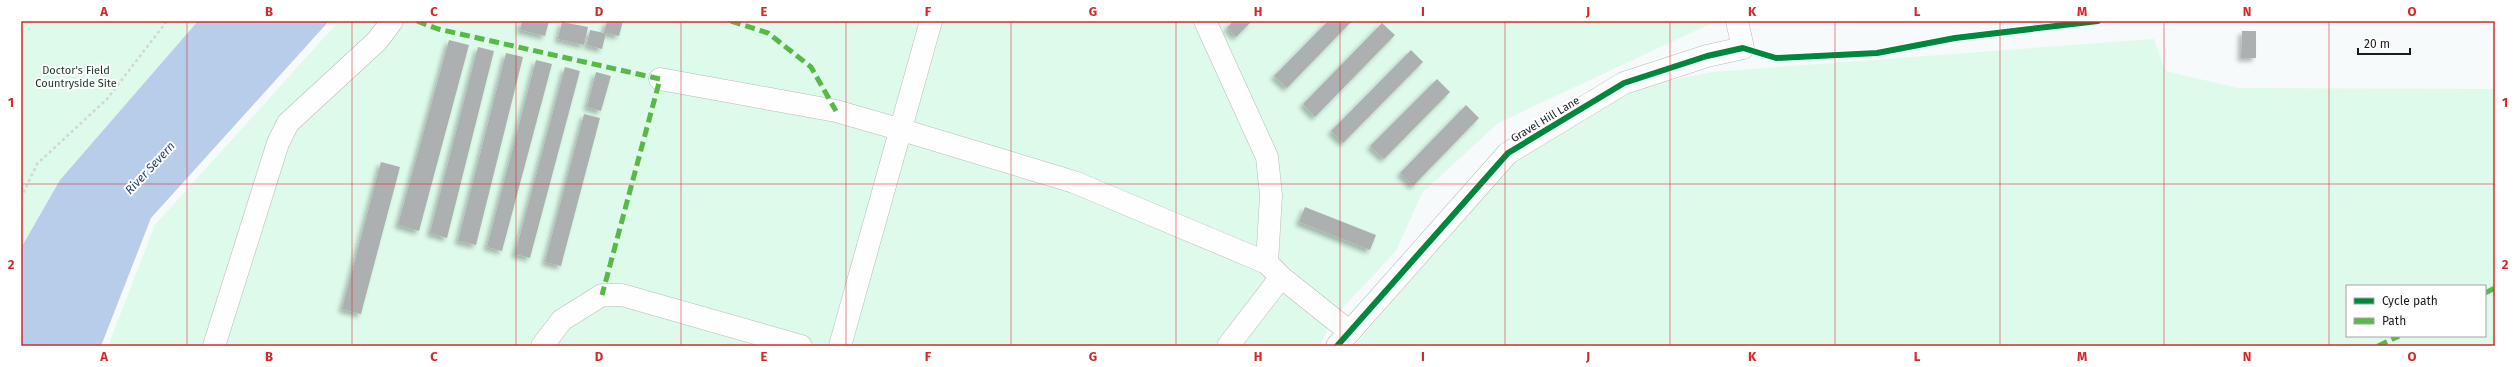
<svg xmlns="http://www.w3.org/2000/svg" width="2516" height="367" viewBox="0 0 2516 367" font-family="'Fira Sans',sans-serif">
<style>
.green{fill:#ddfaea;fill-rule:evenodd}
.water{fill:#b8cde9}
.building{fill:#adb0b0;filter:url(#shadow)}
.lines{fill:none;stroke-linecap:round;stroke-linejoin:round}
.minor-casing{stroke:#b8bbbb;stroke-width:23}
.path{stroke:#d4d5d5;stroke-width:2.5;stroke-dasharray:3 3;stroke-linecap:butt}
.minor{stroke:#fefefe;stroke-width:22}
.quiet{stroke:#58b947;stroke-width:5;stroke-dasharray:10 5;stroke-linecap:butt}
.cycleway-casing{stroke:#fff;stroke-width:8}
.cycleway{stroke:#00873e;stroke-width:6}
.grid{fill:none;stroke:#d62828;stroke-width:1;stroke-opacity:0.55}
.labels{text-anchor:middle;stroke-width:4;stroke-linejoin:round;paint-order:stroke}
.park-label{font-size:11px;fill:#123824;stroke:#fff}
.street-label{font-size:11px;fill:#1a1c1d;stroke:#fff}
.water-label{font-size:12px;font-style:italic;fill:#204376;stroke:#fff}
.neatline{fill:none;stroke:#d62828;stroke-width:1.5}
.grid-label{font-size:13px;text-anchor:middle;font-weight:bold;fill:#d62828}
</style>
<defs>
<filter id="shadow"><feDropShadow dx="-3.5" dy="3.5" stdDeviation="2" flood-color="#0004"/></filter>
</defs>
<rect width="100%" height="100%" fill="#f6fafa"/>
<g class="green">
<polygon points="21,21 198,21 60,180 21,248"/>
<polygon points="339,21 1716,21 1498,123 1422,193 1396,251 1333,318 1320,346 108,346 155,225"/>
<path d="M2154,39L2165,71L2238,88L2495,89V346H1354L1515,159L1632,88L1712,72ZM2347,286H2485V336H2347Z"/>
</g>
<polygon class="water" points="198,21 329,21 151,218 101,346 21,346 21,248 60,180"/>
<g class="building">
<polygon points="522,21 549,21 545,36 520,30"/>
<polygon points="607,21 623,21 619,36 606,33 602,49 587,45 590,30 604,33"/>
<polygon points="1233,21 1252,21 1236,37 1227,28"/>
<polygon points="1328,21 1352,21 1287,88 1274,76"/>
<polygon points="562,22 588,27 584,45 558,39"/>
<polygon points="1382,23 1395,35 1315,117 1303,104"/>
<polygon points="2242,31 2256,31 2256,58 2241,58"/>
<polygon points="449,40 469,45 419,231 398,225"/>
<polygon points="478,47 494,51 447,238 430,233"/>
<polygon points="1411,50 1423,62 1343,143 1331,131"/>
<polygon points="506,53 523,57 476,245 458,241"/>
<polygon points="536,60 552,64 502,251 487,247"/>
<polygon points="565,67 580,71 530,258 515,254"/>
<polygon points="596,72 611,76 601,111 587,107"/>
<polygon points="1437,79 1450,92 1384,159 1370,146"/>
<polygon points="1466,105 1479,118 1413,186 1400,173"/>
<polygon points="584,114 600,118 561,266 545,262"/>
<polygon points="381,162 400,167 361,314 342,309"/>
<polygon points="1305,207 1376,235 1370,250 1299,222"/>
</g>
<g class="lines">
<defs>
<g id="minor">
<polyline points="1205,21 1267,157 1271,195 1267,263"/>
<polyline points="660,79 836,111 902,130 1074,182 1267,263 1281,277 1350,332"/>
<polyline points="214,346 278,143 288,123 377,41 392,21"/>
<polyline points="542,346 562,320 602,295 622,295 801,346"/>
<polyline points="840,346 931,21"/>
<polyline points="1228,346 1281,277"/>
<polyline points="1337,346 1508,153 1624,83 1707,56 1743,48 1737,21"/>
</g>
</defs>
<use href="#minor" class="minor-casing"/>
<polyline class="path" points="21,198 37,164 107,99 167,21"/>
<use href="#minor" class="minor"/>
<g class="quiet">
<polyline points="417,21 438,29 660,79 602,295"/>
<polyline points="731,21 768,33 811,67 836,111"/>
<polyline points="2485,293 2495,288"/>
<polyline points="2378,346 2399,336"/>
</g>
<defs>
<polyline id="cycleway" points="1337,346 1508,153 1624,83 1707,56 1743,48 1776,58 1877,53 1955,38 2098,21"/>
</defs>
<use href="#cycleway" class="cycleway-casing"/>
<use href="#cycleway" class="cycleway"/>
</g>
<path class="grid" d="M187,21V346M352,21V346M516,21V346M681,21V346M846,21V346M1011,21V346M1176,21V346M1340,21V346M1505,21V346M1670,21V346M1835,21V346M2000,21V346M2164,21V346M2329,21V346M21,184H2495"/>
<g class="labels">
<g class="park-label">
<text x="76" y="74">Doctor's Field<tspan x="76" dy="13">Countryside Site</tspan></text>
</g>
<g class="street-label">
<text transform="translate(1545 119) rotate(-31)" y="4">Gravel Hill Lane</text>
</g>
<g class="water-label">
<text transform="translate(150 168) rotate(-47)" y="4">River Severn</text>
</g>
</g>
<rect width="2516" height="367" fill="none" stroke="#ffffff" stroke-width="44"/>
<rect x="2346" y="285" width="140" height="52" fill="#ffffff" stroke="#a3a4a5"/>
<rect x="2354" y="298" width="20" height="6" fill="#00873e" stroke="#a3a4a5"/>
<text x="2382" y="305" font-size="12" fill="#1a1c1d">Cycle path</text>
<rect x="2354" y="318" width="20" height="6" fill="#58b947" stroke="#a3a4a5"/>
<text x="2382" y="325" font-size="12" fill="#1a1c1d">Path</text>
<path d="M2358 48v6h52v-6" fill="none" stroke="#1a1c1d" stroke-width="2"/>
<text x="2364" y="48" font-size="12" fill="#1a1c1d" stroke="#ffffff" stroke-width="3" paint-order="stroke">20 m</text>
<rect x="22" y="22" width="2472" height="323" class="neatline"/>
<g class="grid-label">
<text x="104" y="16">A</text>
<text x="269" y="16">B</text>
<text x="434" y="16">C</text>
<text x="599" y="16">D</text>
<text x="764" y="16">E</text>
<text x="928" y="16">F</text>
<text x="1093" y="16">G</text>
<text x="1258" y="16">H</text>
<text x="1423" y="16">I</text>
<text x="1588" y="16">J</text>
<text x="1752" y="16">K</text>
<text x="1917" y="16">L</text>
<text x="2082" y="16">M</text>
<text x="2247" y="16">N</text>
<text x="2412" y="16">O</text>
<text x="11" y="107">1</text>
<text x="2505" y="107">1</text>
<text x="11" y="269">2</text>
<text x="2505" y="269">2</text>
<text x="104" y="361">A</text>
<text x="269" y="361">B</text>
<text x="434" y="361">C</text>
<text x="599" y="361">D</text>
<text x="764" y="361">E</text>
<text x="928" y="361">F</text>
<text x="1093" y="361">G</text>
<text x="1258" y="361">H</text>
<text x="1423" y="361">I</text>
<text x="1588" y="361">J</text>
<text x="1752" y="361">K</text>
<text x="1917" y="361">L</text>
<text x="2082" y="361">M</text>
<text x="2247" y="361">N</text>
<text x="2412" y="361">O</text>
</g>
</svg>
